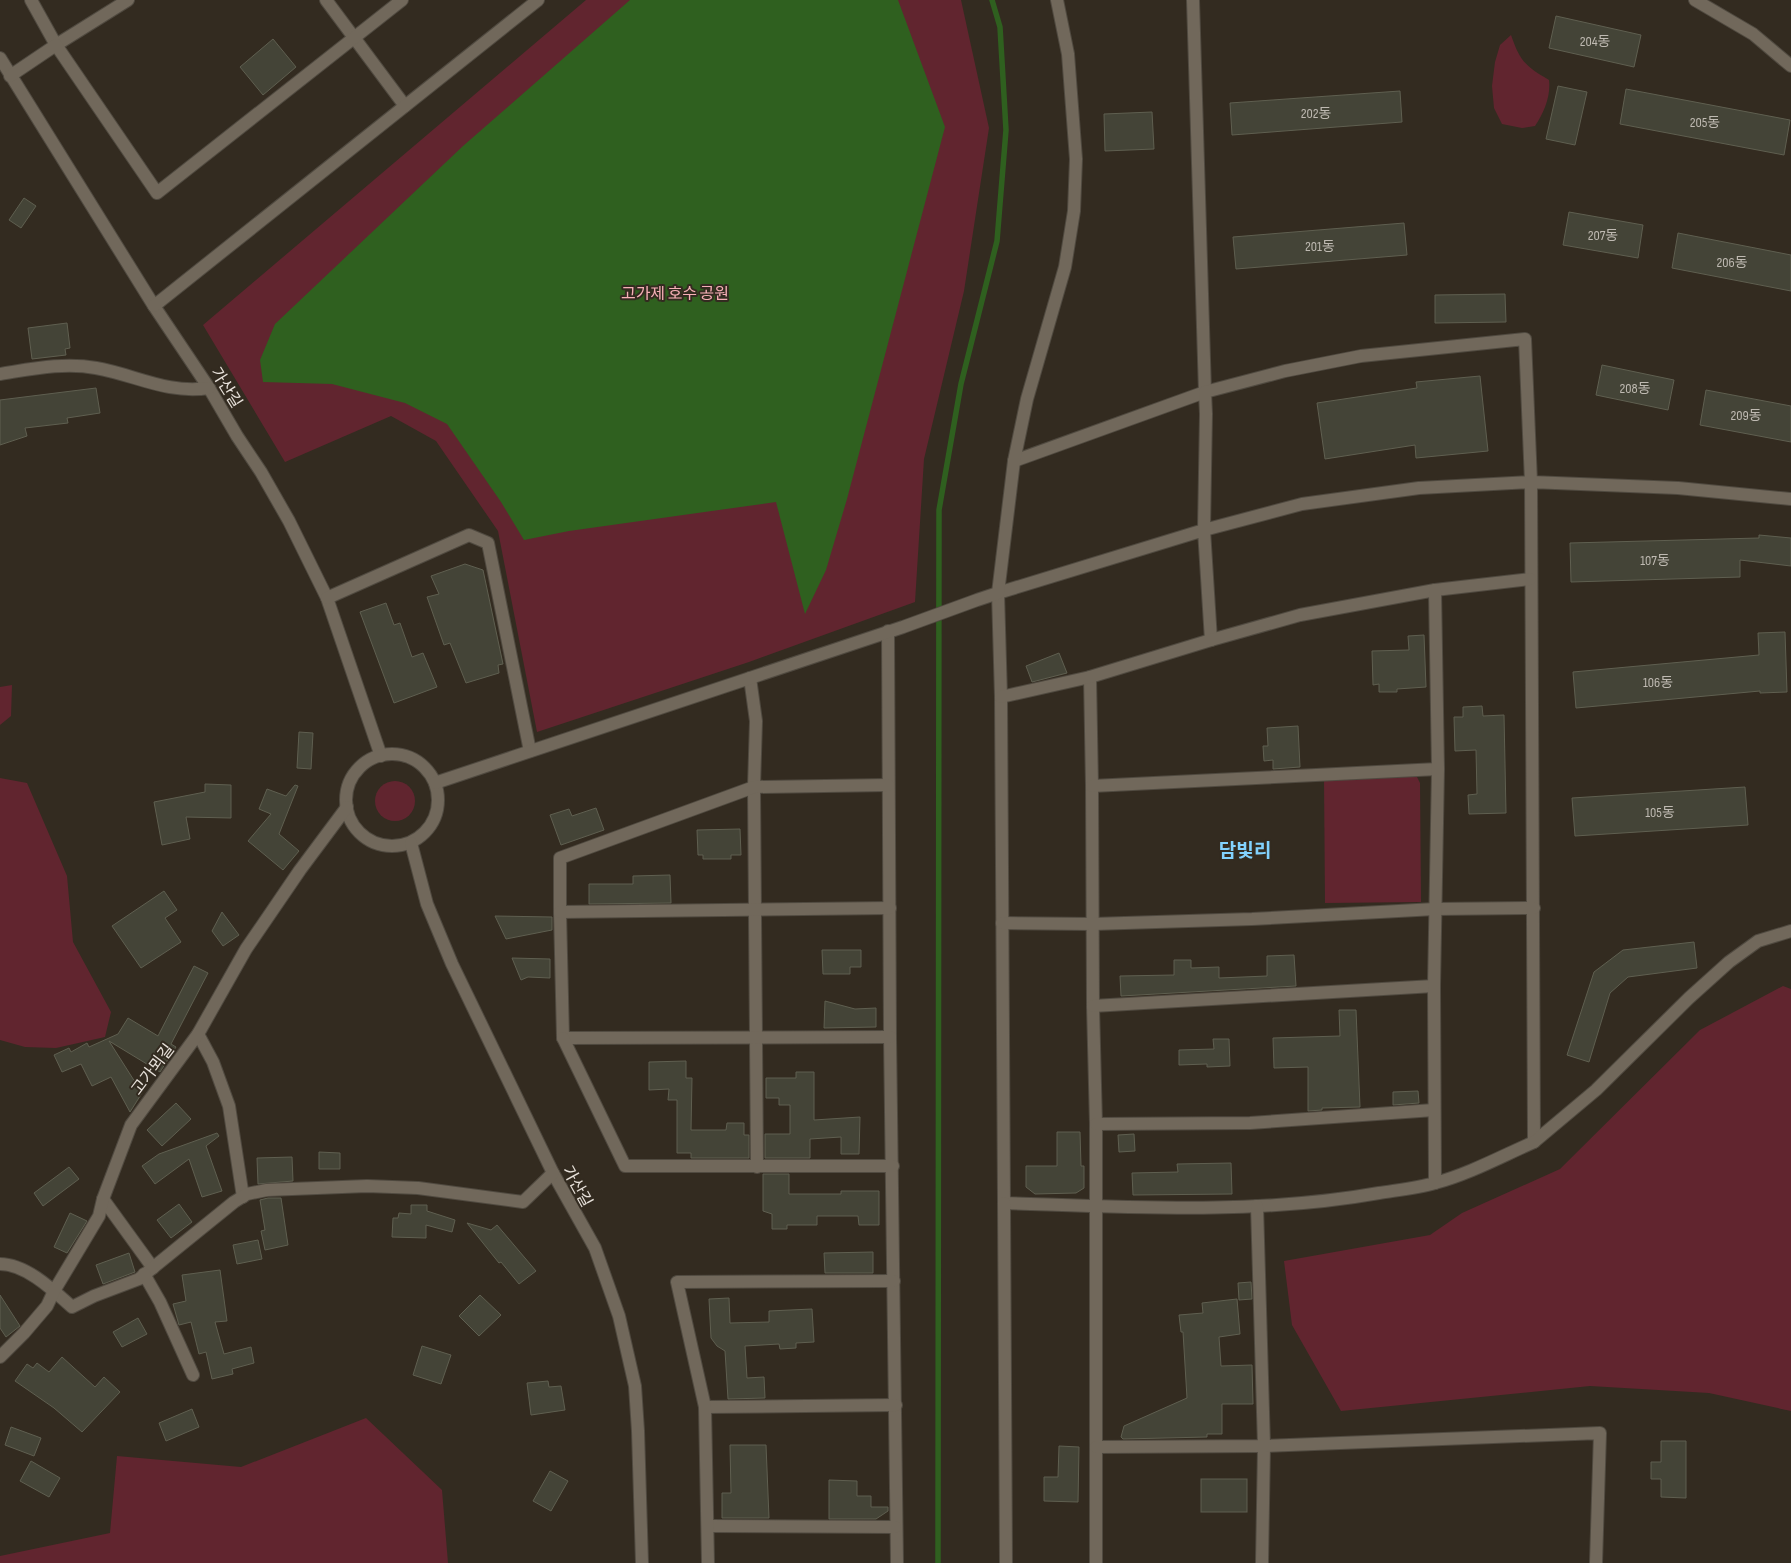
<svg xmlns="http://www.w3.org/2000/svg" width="1791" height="1563" viewBox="0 0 1791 1563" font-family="'Sofia Sans Condensed','Noto Sans KR',sans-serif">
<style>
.green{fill:#61252f}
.water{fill:#2f601f}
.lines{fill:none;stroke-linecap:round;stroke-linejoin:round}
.stream{stroke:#2f601f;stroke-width:5.5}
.building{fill:#444437;stroke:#5f5f50}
.minor-casing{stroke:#504a40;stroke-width:14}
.minor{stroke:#71685b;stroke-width:12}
.labels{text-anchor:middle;stroke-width:4;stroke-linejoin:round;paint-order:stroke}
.number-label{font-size:14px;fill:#bfbab2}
.park-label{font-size:16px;fill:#f6afb6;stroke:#332b20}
.street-label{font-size:16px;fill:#e8e2db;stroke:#332b20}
.quarter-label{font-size:19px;font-weight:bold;fill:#82d2fe;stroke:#332b20}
</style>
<rect width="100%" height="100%" fill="#332b20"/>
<g class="green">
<polygon points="586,0 961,0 989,128 964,291 924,459 915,602 749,662 537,732 498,531 436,441 391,416 285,462 203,325"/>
<path d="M1511,35C1520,61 1525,66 1549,80C1551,96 1544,113 1535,126L1522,128L1502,124L1494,108L1492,86L1495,62L1500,45Z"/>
<polygon points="12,685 11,716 0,725 0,687"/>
<polygon points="1416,775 1420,783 1421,902 1325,903 1324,776"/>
<polygon points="0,778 27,783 67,876 73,942 111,1012 105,1037 56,1048 25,1047 0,1040"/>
<circle cx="395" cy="801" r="20"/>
<polygon points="1783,986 1791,989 1791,1411 1709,1393 1590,1386 1341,1411 1292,1325 1284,1261 1430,1235 1462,1213 1560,1169 1700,1030"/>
<polygon points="366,1418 442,1490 448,1563 0,1563 0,1556 110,1533 117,1456 241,1467"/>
</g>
<polygon class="water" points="630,0 898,0 945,127 847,499 826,570 805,614 776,502 569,531 524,540 501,502 447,424 405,403 332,384 263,382 260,360 275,324 463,146"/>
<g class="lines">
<polyline class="stream" points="938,1563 939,510 961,384 997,241 1006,130 1000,27 992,0"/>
</g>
<g class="building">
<polygon points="1556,16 1641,35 1634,67 1549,48"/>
<polygon points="273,39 296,67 263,95 240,67"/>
<polygon points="1558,86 1587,92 1575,145 1546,139"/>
<polygon points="1626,89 1790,120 1784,155 1620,124"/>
<polygon points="1400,91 1402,122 1232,135 1230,103"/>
<polygon points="1152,112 1154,149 1105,151 1104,114"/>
<polygon points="24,198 36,206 21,228 9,220"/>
<polygon points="1569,212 1643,225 1638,258 1563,245"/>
<polygon points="1404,223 1407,255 1236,269 1233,237"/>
<polygon points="1678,233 1791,255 1791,291 1672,268"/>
<polygon points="1505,294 1506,322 1435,323 1435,295"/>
<polygon points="67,323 70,348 65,349 66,355 32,359 28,328"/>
<polygon points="1602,365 1674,380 1668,410 1596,395"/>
<polygon points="1480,376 1488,451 1416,458 1415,445 1325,459 1317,403 1417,388 1416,382"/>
<polygon points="96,388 100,413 67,418 68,423 25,428 27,436 0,445 0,400"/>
<polygon points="1706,390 1791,406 1791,442 1700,425"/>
<polygon points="1759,535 1791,538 1791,566 1740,560 1740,577 1571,582 1570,543 1759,538"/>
<polygon points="465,564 483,570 503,664 498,665 499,673 466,683 450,643 444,645 427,597 439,594 431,576"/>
<polygon points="386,603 394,625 400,623 412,657 423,653 437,687 394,703 360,612"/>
<polygon points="1785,632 1787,692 1760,693 1760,691 1576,708 1573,672 1759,655 1758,633"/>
<polygon points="1424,635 1426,687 1397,689 1397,692 1379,692 1379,684 1373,685 1372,651 1409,650 1408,636"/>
<polygon points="1059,653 1067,673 1032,682 1026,666"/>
<polygon points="1482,706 1483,716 1504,715 1506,813 1469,814 1468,795 1477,794 1476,750 1455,751 1454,717 1463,717 1463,707"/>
<polygon points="1298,726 1300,767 1273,769 1273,760 1264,761 1263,746 1268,746 1267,728"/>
<polygon points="299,732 313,733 311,769 297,768"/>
<polygon points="205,784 231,785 231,818 186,817 190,839 162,845 154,802 205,792"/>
<polygon points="295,785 298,786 279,834 299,851 283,870 248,841 271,814 259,809 267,789 286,796"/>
<polygon points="1745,787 1748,825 1575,836 1572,798"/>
<polygon points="596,808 604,830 561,845 550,815 569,809 572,816"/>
<polygon points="740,829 741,855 731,855 731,859 703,859 703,855 698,855 697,830"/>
<polygon points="670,875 671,903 589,904 589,884 633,884 633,876"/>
<polygon points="164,891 177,910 165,918 181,942 141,968 112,926"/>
<polygon points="222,912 239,935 223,946 212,931"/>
<polygon points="495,916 552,917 552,930 506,939"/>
<polygon points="1694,942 1697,968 1628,977 1610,993 1589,1062 1567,1055 1594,972 1623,950"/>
<polygon points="822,950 861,950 861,967 850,967 850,974 823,974"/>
<polygon points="1294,955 1296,986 1121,996 1120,976 1174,975 1174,960 1191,960 1191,968 1219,967 1219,978 1267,976 1267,956"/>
<polygon points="512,958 550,959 550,978 528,977 521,980"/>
<polygon points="194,966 208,973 171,1044 176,1047 160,1072 109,1041 142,1093 130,1112 111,1077 92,1086 81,1064 62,1072 54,1055 69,1048 71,1052 87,1043 89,1047 118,1034 128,1018 158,1036"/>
<polygon points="825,1001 855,1009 876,1008 876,1027 824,1028"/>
<polygon points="1339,1010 1356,1010 1360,1107 1322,1108 1322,1110 1308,1111 1308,1067 1274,1068 1273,1038 1340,1036"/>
<polygon points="1213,1039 1229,1039 1230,1066 1207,1067 1207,1064 1179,1065 1179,1050 1214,1049"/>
<polygon points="686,1061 686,1078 692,1078 691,1130 726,1130 727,1123 744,1123 744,1135 749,1135 749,1158 691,1158 691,1153 677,1153 677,1100 668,1100 669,1089 649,1090 649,1062"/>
<polygon points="796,1072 814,1072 814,1120 860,1117 859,1154 841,1154 841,1137 810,1139 810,1158 765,1158 765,1134 790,1134 790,1105 779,1105 779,1098 766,1098 766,1078 796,1078"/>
<polygon points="1418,1091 1419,1103 1393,1105 1393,1092"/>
<polygon points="176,1103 191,1119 162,1146 147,1130"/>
<polygon points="1057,1132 1080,1132 1081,1166 1084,1166 1084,1188 1076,1193 1035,1194 1026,1187 1026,1166 1057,1166"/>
<polygon points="217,1133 219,1136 206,1146 222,1191 202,1197 189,1159 155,1184 142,1166 159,1154"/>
<polygon points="1134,1134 1135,1151 1119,1152 1118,1135"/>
<polygon points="319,1152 340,1153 340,1169 319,1169"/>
<polygon points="292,1157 293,1181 258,1184 257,1158"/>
<polygon points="1231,1163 1232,1194 1133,1195 1132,1173 1178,1172 1177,1164"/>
<polygon points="69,1167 79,1179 43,1206 34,1193"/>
<polygon points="763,1174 789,1174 789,1194 841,1194 841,1191 879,1191 879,1225 859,1225 858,1216 817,1216 817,1225 787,1225 787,1229 772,1229 772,1214 763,1211"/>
<polygon points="268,1198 281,1198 288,1245 265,1250 261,1231 265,1230 260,1200"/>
<polygon points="179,1204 192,1222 171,1238 157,1220"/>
<polygon points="411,1205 427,1205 427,1211 455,1220 452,1232 426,1225 426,1238 392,1237 393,1218 398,1218 399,1213 411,1214"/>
<polygon points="70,1213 87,1221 67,1253 54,1247"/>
<polygon points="467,1223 491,1230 497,1225 536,1271 519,1284 501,1262 499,1263"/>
<polygon points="258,1240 262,1259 237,1264 233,1245"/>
<polygon points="873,1252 873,1273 825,1273 824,1253"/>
<polygon points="129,1253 135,1272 103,1284 96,1265"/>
<polygon points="220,1270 227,1321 215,1322 224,1354 251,1347 254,1363 232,1369 233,1374 212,1379 206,1352 199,1354 191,1322 179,1325 173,1304 186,1301 182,1275"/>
<polygon points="1251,1282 1252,1299 1239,1300 1238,1283"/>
<polygon points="0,1295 20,1326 6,1337 0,1328"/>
<polygon points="480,1295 501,1315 479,1336 459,1316"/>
<polygon points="729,1298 730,1323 769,1322 769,1311 812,1309 814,1342 796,1343 796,1348 780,1349 779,1344 745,1346 747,1378 764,1377 765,1398 728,1399 725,1351 717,1346 711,1338 709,1299"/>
<polygon points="1237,1299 1240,1334 1219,1337 1221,1366 1252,1365 1253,1404 1222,1404 1222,1434 1207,1434 1207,1437 1123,1439 1121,1437 1124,1426 1187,1398 1183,1332 1181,1332 1179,1315 1203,1313 1202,1303"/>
<polygon points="138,1318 147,1334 122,1347 113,1332"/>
<polygon points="422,1346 451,1355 441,1384 413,1375"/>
<polygon points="62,1357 95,1387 104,1377 120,1392 82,1432 54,1408 15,1381 27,1364 33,1368 37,1363 49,1372"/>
<polygon points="548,1381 549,1387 561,1386 565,1410 531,1415 527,1383"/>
<polygon points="192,1409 199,1427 166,1441 159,1423"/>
<polygon points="11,1427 41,1438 34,1456 5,1445"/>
<polygon points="1661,1441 1686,1441 1686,1498 1661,1497 1661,1479 1651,1479 1651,1462 1661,1462"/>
<polygon points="730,1445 766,1445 769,1518 722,1518 722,1493 731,1493"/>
<polygon points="1059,1446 1079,1447 1078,1502 1044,1501 1044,1477 1058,1477"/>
<polygon points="31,1461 60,1478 49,1497 20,1481"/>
<polygon points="550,1471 568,1481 551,1511 533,1501"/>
<rect x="1201" y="1479" width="46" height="33"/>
<polygon points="829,1480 857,1481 857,1496 871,1496 871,1507 888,1507 888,1511 876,1519 829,1519"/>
</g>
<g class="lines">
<defs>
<g id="minor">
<polyline points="31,0 56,45 128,0"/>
<polyline points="326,0 405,106"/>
<polyline points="1695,0 1753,34 1791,66"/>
<polyline points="0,58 154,306 209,388 237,436 261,472 289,521 327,598 381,756"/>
<polyline points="10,76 56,45 157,193 402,0"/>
<polyline points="154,306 538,0"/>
<path d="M0,374C32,369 64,362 96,368C136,375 166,394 209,388"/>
<polyline points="1014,461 1205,392 1193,0"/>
<polyline points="327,598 469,535 488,543 530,751"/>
<polyline points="888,631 890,1037 897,1563"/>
<path d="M1211,640L1204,530L1206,414L1205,392L1285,371L1361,356L1525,339L1531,482L1534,1142C1502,1156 1469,1174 1435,1183C1418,1188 1398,1190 1379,1193C1256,1215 1129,1207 1004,1203L1001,697L998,593L1204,530L1302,504L1419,488L1531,482L1678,488L1791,499"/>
<polyline points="1090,677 1092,786 1093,1006 1096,1124 1096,1563"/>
<polyline points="750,678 756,721 754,787 757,1167"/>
<polyline points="1001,697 1090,677 1211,640 1300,615 1435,590 1530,579"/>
<circle cx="392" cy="800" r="46"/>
<polyline points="435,783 903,627 977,600 998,593 1014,461 1027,399 1065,267 1074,211 1076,159 1068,54 1057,0"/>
<polyline points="888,785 754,787 560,858 560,912 563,1038 890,1037"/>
<polyline points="1092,786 1438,769"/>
<polyline points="411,843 427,904 452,964 553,1173 595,1248 619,1316 635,1386 638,1431 642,1563"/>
<polyline points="560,912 890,908"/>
<polyline points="1002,923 1093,924 1252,919 1435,909 1534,908"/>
<polyline points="1093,1006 1434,986"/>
<polyline points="198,1034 213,1062 229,1106 243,1197"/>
<polyline points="563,1038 625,1166 893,1166"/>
<polyline points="1096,1124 1250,1123 1434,1110"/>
<polyline points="1534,1142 1596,1090 1689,998 1729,962 1758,941 1791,931"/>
<polyline points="1435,1183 1434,986 1438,769 1435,590"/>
<polyline points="103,1199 153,1268"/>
<polyline points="1004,1203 1006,1563"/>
<polyline points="1257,1206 1264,1446 1262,1563"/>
<path d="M0,1264C26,1264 53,1290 72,1307L94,1296L139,1279L234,1202L247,1194L267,1190L367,1186L418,1188L523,1202L553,1173"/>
<polyline points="144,1274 160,1302 193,1375"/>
<polyline points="0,1357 24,1333 47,1306 54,1291 99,1216 103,1199 131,1125 198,1034 246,949 300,870 347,807"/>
<polyline points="705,1407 896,1405"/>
<polyline points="1096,1447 1264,1446 1600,1433 1596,1563"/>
<polyline points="709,1526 895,1527"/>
<polyline points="708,1563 705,1407 677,1282 894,1281"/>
</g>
</defs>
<use href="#minor" class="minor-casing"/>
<use href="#minor" class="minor"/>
</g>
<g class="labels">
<g class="number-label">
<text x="1595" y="46">204동</text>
<text x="1316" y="118">202동</text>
<text x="1705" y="127">205동</text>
<text x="1603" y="240">207동</text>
<text x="1320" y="251">201동</text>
<text x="1732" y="267">206동</text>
<text x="1635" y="393">208동</text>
<text x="1746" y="420">209동</text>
<text x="1655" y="565">107동</text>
<text x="1658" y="687">106동</text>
<text x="1660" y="817">105동</text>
</g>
<g class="park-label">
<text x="675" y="299">고가제 호수 공원</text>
</g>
<g class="street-label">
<text transform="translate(227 387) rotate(58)" y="6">가산길</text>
<text transform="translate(152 1069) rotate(-53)" y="6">고가뫼길</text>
<text transform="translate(578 1186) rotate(61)" y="6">가산길</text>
</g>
<g class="quarter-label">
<text x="1245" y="857">담빛리</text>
</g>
</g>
</svg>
